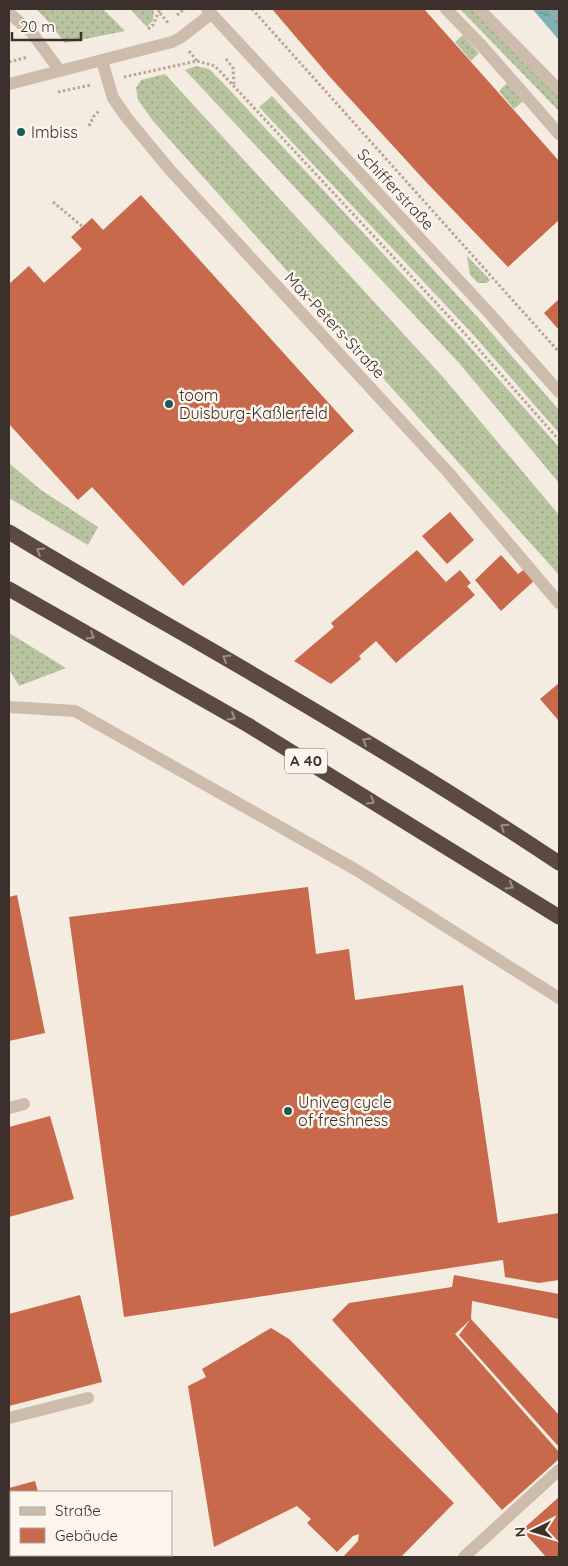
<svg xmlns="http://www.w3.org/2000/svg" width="568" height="1566" viewBox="0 0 568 1566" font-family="Quicksand,sans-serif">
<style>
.grass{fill:url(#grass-dots)}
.water{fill:url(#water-ripples)}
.building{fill:#c8694b}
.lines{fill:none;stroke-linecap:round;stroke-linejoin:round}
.path{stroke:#b9a596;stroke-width:3;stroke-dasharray:2.5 2.5;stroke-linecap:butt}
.minor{stroke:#cdbbac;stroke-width:12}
.highway{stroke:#5c4a42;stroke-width:15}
.oneway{stroke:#9c8e87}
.poi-dot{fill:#1f5a5e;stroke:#fbf5ee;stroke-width:2}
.labels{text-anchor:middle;stroke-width:5;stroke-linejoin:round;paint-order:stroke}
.shield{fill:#fbf5ee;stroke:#756b66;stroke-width:1}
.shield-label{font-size:15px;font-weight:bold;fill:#3b302b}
.poi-label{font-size:16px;fill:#3b302b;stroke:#fbf5ee;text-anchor:start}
.street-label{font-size:16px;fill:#3b302b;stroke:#fbf5ee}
</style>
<defs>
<pattern id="grass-dots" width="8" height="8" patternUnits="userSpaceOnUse" patternTransform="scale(1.25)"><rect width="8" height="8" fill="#b8c4a0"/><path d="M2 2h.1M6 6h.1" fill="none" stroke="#97a083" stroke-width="1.8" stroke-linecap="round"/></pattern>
<pattern id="water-ripples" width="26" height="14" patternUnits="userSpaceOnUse" patternTransform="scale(1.25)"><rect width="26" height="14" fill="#7fb0b2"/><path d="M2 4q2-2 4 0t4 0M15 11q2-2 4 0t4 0" fill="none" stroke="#699091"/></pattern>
</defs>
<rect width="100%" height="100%" fill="#f4ebe1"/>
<g class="grass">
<polygon points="36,9 103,9 125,31 65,43 46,19"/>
<polygon points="130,9 154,9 153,20 147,27"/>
<polygon points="460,9 475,9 559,95 559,111"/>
<polygon points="463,35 479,53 471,61 455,42"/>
<polygon points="196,66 209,69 221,81 462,338 559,447 559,483 459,363 185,70"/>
<polygon points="165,74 443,377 559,515 559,575 153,121 138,100 136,88 141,80"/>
<polygon points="507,83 523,101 514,109 499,91"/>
<polygon points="272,96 482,322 559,410 559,433 470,331 259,107"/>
<polygon points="467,256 490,280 487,283 478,283 470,275"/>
<polygon points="9,463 41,490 98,527 88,545 9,498"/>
<polygon points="9,633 66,668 19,686 9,669"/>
</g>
<polygon class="water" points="532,9 559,9 559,40 534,11"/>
<g class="building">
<polygon points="272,9 424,9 559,161 559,220 508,267 427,183 330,77"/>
<polygon points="141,195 354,431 183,586 92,487 78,500 9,424 9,284 29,266 44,283 82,249 71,237 92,218 103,230"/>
<polygon points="559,299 559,330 544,313"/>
<polygon points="450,512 474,540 447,564 422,536"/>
<polygon points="417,550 446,582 460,570 471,583 467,586 475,595 396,663 376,641 359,656 361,659 331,684 294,661 334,627 331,623"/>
<polygon points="501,555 518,574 525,569 535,580 501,611 475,580"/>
<polygon points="559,683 559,721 540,699"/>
<polygon points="308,887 316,954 349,949 355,1000 463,985 498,1223 559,1213 559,1280 539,1283 505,1277 503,1260 124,1317 69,917"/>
<polygon points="17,895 45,1033 9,1041 9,897"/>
<polygon points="50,1116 74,1199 9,1217 9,1127"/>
<polygon points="454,1275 559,1294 559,1319 472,1301 471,1319 559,1415 559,1447 459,1335 470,1320 455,1334 559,1452 559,1459 502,1510 332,1320 349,1303 452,1287"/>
<polygon points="80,1295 102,1382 9,1406 9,1314"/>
<polygon points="271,1328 289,1339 454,1503 401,1557 343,1557 358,1541 359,1534 353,1536 337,1552 307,1523 311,1519 297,1506 214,1547 188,1386 206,1377 202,1369"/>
<polygon points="35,1481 38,1492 11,1492 11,1555 119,1555 120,1557 9,1557 9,1488"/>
<polygon points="559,1497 559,1557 546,1557 522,1530"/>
</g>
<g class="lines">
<g class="path">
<polyline points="252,9 559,352"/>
<polyline points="550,9 559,20"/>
<polyline points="160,13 169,24"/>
<polyline points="177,15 184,9"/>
<polyline points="148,29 153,25 160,9"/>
<polyline points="189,51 197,61"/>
<polyline points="226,59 233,68 234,85"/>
<polyline points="9,62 28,57"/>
<polyline points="124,77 197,61 215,66 467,336 559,440"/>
<polyline points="58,92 91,85"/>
<polyline points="89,126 94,116 100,110"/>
<polyline points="53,202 83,227"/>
</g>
<g class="minor">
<polyline points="207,9 490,314 559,392"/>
<polyline points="446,9 482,46 559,134"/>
<polyline points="479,9 559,90"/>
<polyline points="9,13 32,33 60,71"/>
<polyline points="102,61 113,98 127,118 170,170 447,471 559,603"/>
<polyline points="9,84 172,42 180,38 211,14"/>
<polyline points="9,707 75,711 358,871 559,998"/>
<polyline points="9,1108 24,1104"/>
<polyline points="9,1418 88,1398"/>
<polyline points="464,1557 559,1470"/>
</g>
<g class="highway">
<path d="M9,532C96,585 185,634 273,686C370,743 466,801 559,863"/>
<polyline points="9,589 248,725 559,917"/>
</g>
</g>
<defs><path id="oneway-chevron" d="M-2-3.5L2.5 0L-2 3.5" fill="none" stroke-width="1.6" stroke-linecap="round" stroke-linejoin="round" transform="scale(1.25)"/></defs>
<g class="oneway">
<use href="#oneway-chevron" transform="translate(40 551) rotate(-148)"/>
<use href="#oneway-chevron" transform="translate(91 636) rotate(30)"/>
<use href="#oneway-chevron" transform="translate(226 658) rotate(-150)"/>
<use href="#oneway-chevron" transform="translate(232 717) rotate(30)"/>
<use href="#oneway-chevron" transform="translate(366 741) rotate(-149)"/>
<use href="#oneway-chevron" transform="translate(371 801) rotate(32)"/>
<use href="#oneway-chevron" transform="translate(504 827) rotate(-147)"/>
<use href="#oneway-chevron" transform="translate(510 886) rotate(31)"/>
</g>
<g class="poi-dot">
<circle cx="21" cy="132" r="5"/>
<circle cx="169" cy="404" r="5"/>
<circle cx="288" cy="1111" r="5"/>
</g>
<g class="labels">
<rect class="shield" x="285" y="748.5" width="42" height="25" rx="4"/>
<g class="shield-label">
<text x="306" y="766">A 40</text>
</g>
<g class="poi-label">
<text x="31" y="138">Imbiss</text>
<text x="179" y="401">toom<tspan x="179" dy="18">Duisburg-Kaßlerfeld</tspan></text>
<text x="298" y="1108">Univeg cycle<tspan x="298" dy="18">of freshness</tspan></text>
</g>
<g class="street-label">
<text transform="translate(396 189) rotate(47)" y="6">Schifferstraße</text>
<text transform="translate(335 325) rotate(47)" y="6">Max-Peters-Straße</text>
</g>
</g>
<rect width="568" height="1566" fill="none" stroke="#3b302b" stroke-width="20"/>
<rect x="10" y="1491" width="162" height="65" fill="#fbf5ee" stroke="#aea6a0"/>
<rect x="20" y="1507" width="25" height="8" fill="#cdbbac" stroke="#aea6a0"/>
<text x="55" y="1516" font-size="15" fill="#3b302b">Straße</text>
<rect x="20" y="1528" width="25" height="15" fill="#c8694b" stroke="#aea6a0"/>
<text x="55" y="1541" font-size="15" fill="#3b302b">Gebäude</text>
<g transform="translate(533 1531) rotate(265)" stroke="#fbf5ee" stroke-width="4" paint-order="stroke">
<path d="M0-4L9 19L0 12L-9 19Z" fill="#3b302b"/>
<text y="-8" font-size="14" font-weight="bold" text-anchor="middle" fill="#3b302b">N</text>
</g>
<path d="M12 32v8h69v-8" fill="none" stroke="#3b302b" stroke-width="2.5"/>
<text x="20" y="32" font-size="15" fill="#3b302b" stroke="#fbf5ee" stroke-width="4" paint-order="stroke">20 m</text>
</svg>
